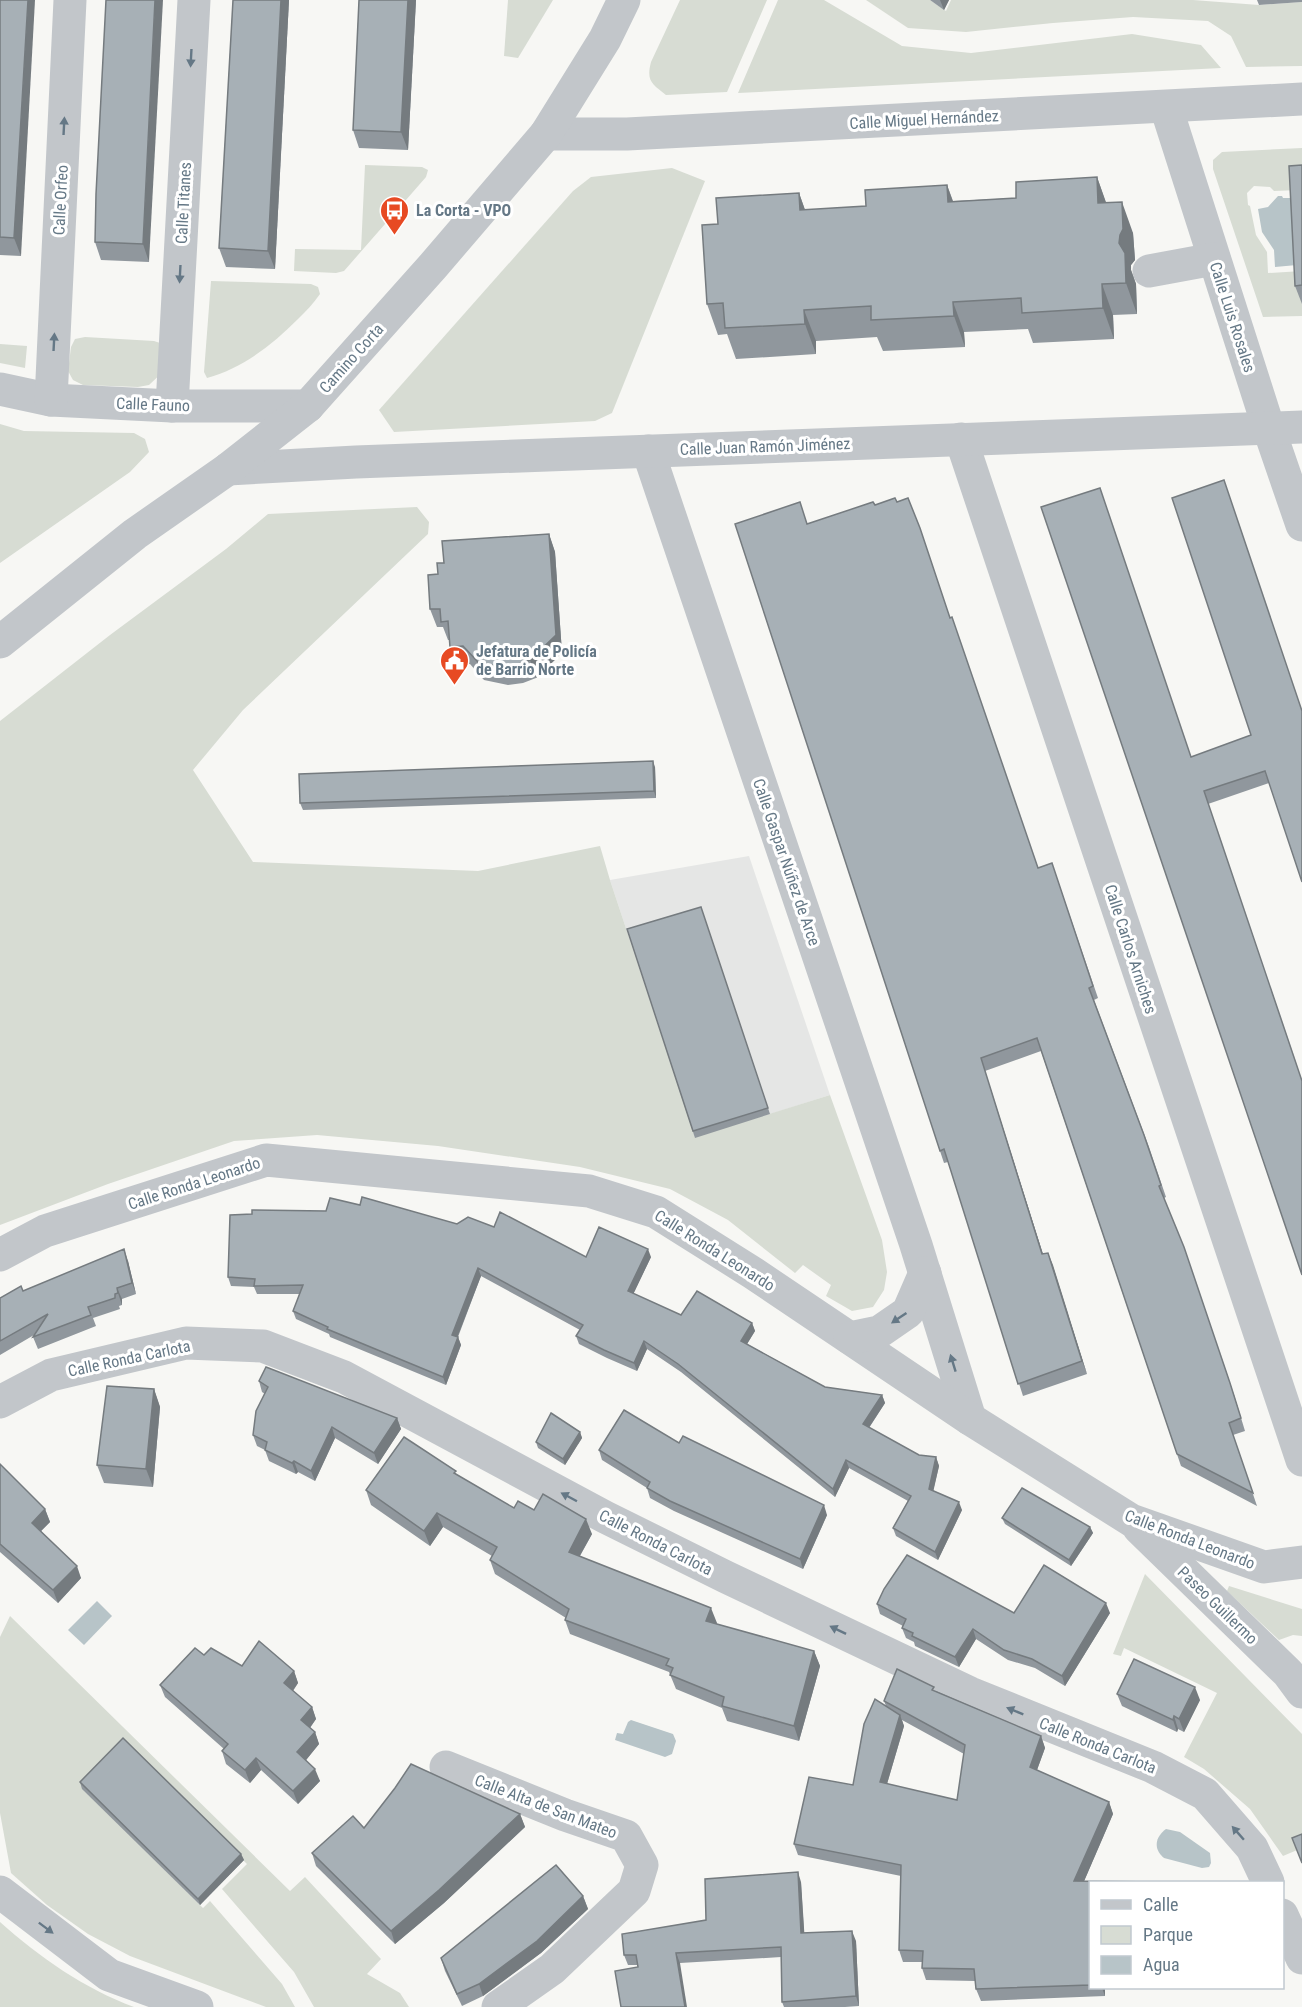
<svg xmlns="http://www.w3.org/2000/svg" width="1302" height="2007" viewBox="0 0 1302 2007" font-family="'Roboto Condensed',sans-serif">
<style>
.built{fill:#e5e6e5}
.green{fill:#d7dcd3}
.water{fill:#b7c4c8}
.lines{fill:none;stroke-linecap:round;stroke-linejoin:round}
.minor{stroke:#c2c6ca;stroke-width:33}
.wall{fill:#90979d;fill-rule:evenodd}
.shaded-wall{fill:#757b7f}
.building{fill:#a7b0b6;stroke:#757b7f;stroke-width:1.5}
.oneway{fill:#657886}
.labels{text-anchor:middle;stroke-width:6;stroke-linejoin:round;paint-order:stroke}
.street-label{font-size:16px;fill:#657886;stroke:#fff}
.poi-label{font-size:16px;font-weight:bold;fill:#657886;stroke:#fff;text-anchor:start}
</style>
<rect width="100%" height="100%" fill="#f7f7f4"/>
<polygon class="built" points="749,856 830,1095 695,1138 610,880"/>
<g class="green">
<polygon points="508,0 553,0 518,58 504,56"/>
<path d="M680,0H767L727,92L666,95C652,84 646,81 651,62Z"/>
<polygon points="778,0 824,0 902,46 971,53 1132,34 1201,45 1221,68 738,93"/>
<polygon points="866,0 930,0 946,11 951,0 1193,0 1259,5 1302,2 1302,66 1246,67 1231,36 1208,21 1133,17 1053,23 966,32 908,28"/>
<polygon points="1302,148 1302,197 1299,190 1274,191 1270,187 1254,186 1247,193 1248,205 1250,206 1256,235 1267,252 1268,273 1302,271 1302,316 1263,317 1213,169 1213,160 1222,152"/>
<polygon points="365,165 422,167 428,170 426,177 344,271 336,273 294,271 295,249 361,250"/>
<polygon points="672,168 705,181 612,413 595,421 394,432 379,410 573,191 591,177"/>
<path d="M211,281L311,284L318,287L320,294C314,303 306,311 298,319C272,345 243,368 207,378L204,372Z"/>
<polygon points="85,337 154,341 163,344 165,370 149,385 138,387 83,385 73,380 68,371 71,347 75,339"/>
<polygon points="0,344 27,346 25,368 0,363"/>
<polygon points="0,424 24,431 134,433 145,439 149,452 130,472 0,563"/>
<polygon points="417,507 429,522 428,534 243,710 193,770 253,862 478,871 600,846 610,880 695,1137 830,1095 882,1240 887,1272 884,1290 873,1307 852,1311 826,1296 831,1285 803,1265 795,1273 728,1220 670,1189 580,1167 438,1146 317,1135 234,1141 108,1184 0,1225 0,721 110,635 226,549 268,514"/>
<polygon points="1145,1574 1302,1734 1302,1848 1283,1856 1250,1809 1204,1769 1184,1757 1217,1693 1124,1648 1121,1656 1113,1654"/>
<polygon points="1229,1586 1302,1609 1302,1636 1293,1635 1279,1640 1227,1591"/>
<polygon points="10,1616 290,1891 305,1877 381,1959 367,1974 400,1993 409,2007 314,2007 294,1972 222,1889 247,1864 126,1744 83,1789 203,1908 210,1901 282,1984 295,2007 266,2007 130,1956 88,1934 47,1905 11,1873 0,1813 0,1637"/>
<path d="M0,1922C39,1957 85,1989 134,2007H0Z"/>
</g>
<g class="water">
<polygon points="1278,196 1282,196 1283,198 1293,198 1297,265 1275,267 1274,250 1262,232 1258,209 1268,207"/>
<polygon points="97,1601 112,1616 84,1645 68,1630"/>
<polygon points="631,1720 673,1734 676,1741 672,1754 665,1757 615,1740 617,1733 623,1734 628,1722"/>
<path d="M1166,1829L1180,1832L1210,1853L1211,1863L1209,1867L1202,1868L1164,1858C1153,1849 1155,1837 1166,1829Z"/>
</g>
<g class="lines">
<g class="minor">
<polyline points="1166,107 1269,429 1302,525"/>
<polyline points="546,134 627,134 1302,99"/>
<polyline points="1149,271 1214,259"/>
<polyline points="0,389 51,400 172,406 308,406"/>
<polyline points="51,400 70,0"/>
<polyline points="172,406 194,0"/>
<polyline points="961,439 1302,1460"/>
<polyline points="648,451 916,1245 970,1419"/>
<polyline points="228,469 356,462 1302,427"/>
<polyline points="0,642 135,534 228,469 308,406 433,266 546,134 605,39 624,0"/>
<polyline points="0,1255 45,1231 266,1160 589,1191 656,1212 753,1273 970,1419 1131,1520 1264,1567 1302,1562"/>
<polyline points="850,1338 879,1332 908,1312 925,1273"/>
<polyline points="0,1402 51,1375 186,1343 263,1346 344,1377 605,1517 726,1577 970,1693 1153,1767 1205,1794 1252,1848 1268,1882"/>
<polyline points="1139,1528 1288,1673 1302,1692"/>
<polyline points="446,1767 565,1815 626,1836 642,1865 634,1891 552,1969 498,2007"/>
<polyline points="0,1892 109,1975 197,2007"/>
<polyline points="1282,1915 1302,1958"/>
</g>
</g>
<g class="wall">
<polygon points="0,0 21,256 0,255"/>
<polygon points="106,0 149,262 101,260 95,242"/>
<polygon points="233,0 289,0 275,269 226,267 219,248"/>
<polygon points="359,0 416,0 408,150 359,148 353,130"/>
<polygon points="930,0 949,0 944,10"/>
<polygon points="1257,0 1302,0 1302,2 1259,5"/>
<polygon points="1302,165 1302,304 1295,286"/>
<polygon points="1097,177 1106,203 1133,233 1135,260 1131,265 1131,270 1136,284 1137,314 1113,315 1114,339 1033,343 1028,329 964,332 965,347 883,351 877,337 816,341 816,354 736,359 727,334 718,335 707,304 718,224 799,193 805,210 866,206 947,185 953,201 1016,198"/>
<polygon points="808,523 950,618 1038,868 1056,875 1098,998 1094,1000 1149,1147 1166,1197 1164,1198 1234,1395 1245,1431 1233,1435 1257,1506 1181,1466 1041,1051 985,1071 1043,1254 1048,1253 1087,1374 1023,1396 948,1162 944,1163 940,1151"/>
<polygon points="549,534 555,552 562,653 536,678 523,683 508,685 484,680 470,664 456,665 450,647 449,640 448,640 443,627 437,627 430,609 438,574 444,563"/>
<polygon points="1251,735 1269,783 1208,804 1302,1080 1191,757"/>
<polygon points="655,767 656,798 303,810 300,803"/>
<polygon points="701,907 770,1114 695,1138 627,929"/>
<polygon points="457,1224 494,1227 586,1257 651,1257 633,1294 681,1315 752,1323 755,1331 747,1344 825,1387 882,1395 885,1403 869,1428 919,1455 936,1457 939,1466 933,1491 962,1510 938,1560 896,1536 893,1528 908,1501 849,1468 835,1497 681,1372 647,1349 637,1371 607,1358 579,1344 576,1336 580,1330 481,1276 458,1337 461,1345 446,1385 330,1337 329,1334 296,1319 293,1311 300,1294 257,1294 254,1287 231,1286 228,1277"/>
<polygon points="128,1261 136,1294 122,1299 122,1305 119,1306 120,1309 93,1318 96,1326 38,1349 33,1337 34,1335 0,1355 0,1298"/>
<polygon points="259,1381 397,1418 401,1429 378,1464 335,1438 315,1481 298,1472 296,1474 269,1461 265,1450 257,1446 253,1435 265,1394 262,1392"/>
<polygon points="154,1389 160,1407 153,1487 104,1483 97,1465"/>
<polygon points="580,1432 582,1438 565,1465 538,1448 536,1442"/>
<polygon points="679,1443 827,1515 803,1569 674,1511 650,1498 647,1488 602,1460 599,1450"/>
<polygon points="0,1464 45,1509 50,1522 41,1531 81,1578 58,1603 0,1552"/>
<polygon points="457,1475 514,1508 534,1510 592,1534 580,1556 717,1623 716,1624 814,1651 820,1666 799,1741 727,1721 722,1708 676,1689 669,1672 570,1634 565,1620 566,1618 495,1574 490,1560 492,1556 443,1527 430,1546 371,1505 366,1490"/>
<polygon points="1002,1518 1090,1527 1093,1533 1071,1566 1005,1524"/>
<polygon points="877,1604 1014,1613 1110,1613 1065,1686 1035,1668 1008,1660 976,1639 959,1667 915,1646 914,1642 906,1638 902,1628 903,1626 880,1614"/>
<polygon points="204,1655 242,1666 294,1671 298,1683 293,1691 312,1707 316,1719 310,1728 315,1732 319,1744 306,1760 320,1781 298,1804 261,1770 250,1783 226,1764 222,1751 224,1749 165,1697 160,1685"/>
<path d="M936,1691L1041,1736L1045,1748L1037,1770L1109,1802L1113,1814L1084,1881L1090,1882V1988H1105V1996L981,2001L976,1989L975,1981L926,1980L922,1968V1962H903L899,1950L901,1876L798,1855L794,1844L853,1785L886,1706L884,1701ZM902,1720L964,1754L957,1800L887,1784L904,1726Z"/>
<polygon points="1117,1694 1200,1700 1184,1732 1178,1729 1177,1732 1122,1706"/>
<polygon points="80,1782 241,1854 244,1860 200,1905 82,1789"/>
<polygon points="520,1814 525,1827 444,1903 395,1944 316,1866 312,1853 364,1828"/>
<polygon points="801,1882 804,1933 856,1941 859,2006 845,2007 784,2007 782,2002 781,1957 680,1963 638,1967 638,1965 628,1965 624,1955 706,1920"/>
<polygon points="583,1896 588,1909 541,1953 483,1996 462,2006 445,1971 441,1958"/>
</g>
<g class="shaded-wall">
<polygon points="28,0 35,0 21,256 14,238"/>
<polygon points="155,0 163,0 149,262 143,244"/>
<polygon points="281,0 289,0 275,269 268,251"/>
<polygon points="408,0 416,0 408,150 401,132"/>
<polygon points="940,0 949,0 944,10"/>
<polygon points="1097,177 1108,208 1098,203"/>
<polygon points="947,185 958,216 948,202"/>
<polygon points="799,193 810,224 800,210"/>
<polygon points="1122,202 1133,233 1135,260 1131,265 1131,270 1136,284 1137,314 1126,283 1119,243"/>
<polygon points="1102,284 1113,315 1114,339 1103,308"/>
<polygon points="953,302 964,332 965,347 954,316"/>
<polygon points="804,310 816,341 816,354 805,324"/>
<polygon points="549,534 555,552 562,653 536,678 530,660"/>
<polygon points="653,761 655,767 656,798 654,791"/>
<polygon points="981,1058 985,1071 1047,1267 1042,1254"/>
<polygon points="1184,1247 1234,1395 1245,1431 1241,1418"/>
<polygon points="124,1249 128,1261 136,1294 132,1283"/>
<polygon points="648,1249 651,1257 631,1299 628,1291"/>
<polygon points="1048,1253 1053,1265 1087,1374 1082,1361"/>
<polygon points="478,1268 481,1276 455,1343 452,1335"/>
<polygon points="117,1288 122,1299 122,1305 118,1293"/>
<polygon points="752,1323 755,1331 744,1349 741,1341"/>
<polygon points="458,1337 461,1345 446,1385 443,1377"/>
<polygon points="644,1341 647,1349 637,1371 634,1363"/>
<polygon points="154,1389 160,1407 153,1487 146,1469"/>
<polygon points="882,1395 885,1403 866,1432 863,1424"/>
<polygon points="397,1418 401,1429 378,1464 374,1453"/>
<polygon points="332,1427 335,1438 315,1481 311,1471"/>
<polygon points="580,1432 582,1438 565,1465 563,1459"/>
<polygon points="936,1457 939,1466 932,1497 929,1489"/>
<polygon points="846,1460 849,1468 835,1497 833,1489"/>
<polygon points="294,1461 298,1472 296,1474 292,1463"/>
<polygon points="959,1502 962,1510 938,1560 935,1552"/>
<polygon points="824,1505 827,1515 803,1569 800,1559"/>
<polygon points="45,1509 50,1522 37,1535 32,1523"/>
<polygon points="437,1513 443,1527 430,1546 424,1531"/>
<polygon points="586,1519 592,1534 574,1566 569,1552"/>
<polygon points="1090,1527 1093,1533 1071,1566 1069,1560"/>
<polygon points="77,1566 81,1578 58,1603 53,1590"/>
<polygon points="1106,1603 1110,1613 1065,1686 1062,1676"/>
<polygon points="711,1608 717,1623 711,1636 706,1621"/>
<polygon points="973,1629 976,1639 959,1667 955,1657"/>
<polygon points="814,1651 820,1666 799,1741 794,1726"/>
<polygon points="294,1671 298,1683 289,1696 284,1683"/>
<polygon points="1195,1687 1200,1700 1184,1732 1179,1719"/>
<polygon points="312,1707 316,1719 306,1733 301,1720"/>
<polygon points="900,1715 904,1726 884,1794 880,1782"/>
<polygon points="1174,1716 1178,1729 1177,1732 1173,1720"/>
<polygon points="315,1732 319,1744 302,1765 297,1752"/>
<polygon points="1041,1736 1045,1748 1034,1778 1030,1767"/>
<polygon points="256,1758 261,1770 250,1783 245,1770"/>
<polygon points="315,1769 320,1781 298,1804 293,1791"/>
<polygon points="1109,1802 1113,1814 1079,1893 1074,1881"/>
<polygon points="520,1814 525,1827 444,1903 395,1944 391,1931"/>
<polygon points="241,1854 244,1860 200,1905 198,1899"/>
<polygon points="798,1872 801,1882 805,1943 801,1933"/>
<polygon points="583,1896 588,1909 541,1953 483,1996 479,1984"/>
<polygon points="852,1931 856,1941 859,2006 856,1996"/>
<polygon points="676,1953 680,1963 687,2007 685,2007"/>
<polygon points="1102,1988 1105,1988 1105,1996"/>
</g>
<g class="building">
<polygon points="0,0 28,0 14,238 0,237"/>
<polygon points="106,0 155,0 143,244 95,242 96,194"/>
<polygon points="233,0 281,0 268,251 219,248"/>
<polygon points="359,0 408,0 401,132 353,130"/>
<polygon points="1302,165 1302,285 1295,286 1289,166"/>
<polygon points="1097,177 1098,203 1122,202 1123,229 1120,235 1119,243 1125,253 1126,283 1102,284 1103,308 1022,313 1021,298 953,302 954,316 871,320 871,306 804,310 805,324 725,328 723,303 707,304 702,225 718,224 716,198 799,193 800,210 866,206 865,190 947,185 948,202 1016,198 1016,182"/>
<polygon points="1224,480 1302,711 1302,882 1265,771 1204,791 1302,1081 1302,1275 1041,507 1100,488 1191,757 1251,735 1172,498"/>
<polygon points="895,498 897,502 908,498 920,528 950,618 952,617 1038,868 1052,863 1093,986 1089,988 1144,1135 1161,1185 1159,1186 1184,1247 1230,1383 1241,1418 1229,1423 1253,1493 1177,1454 1037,1038 981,1058 1042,1254 1048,1253 1082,1361 1018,1384 944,1149 940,1151 735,524 800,502 807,524 873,502 875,505"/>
<polygon points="549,534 556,635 530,660 516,665 502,667 478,662 463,646 450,647 448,621 441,622 440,609 430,609 428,575 438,574 437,563 444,563 442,541"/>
<polygon points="653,761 654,791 300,803 299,774"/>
<polygon points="701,907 768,1108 693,1131 627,929"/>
<polygon points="362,1197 457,1224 468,1217 494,1227 500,1212 586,1257 599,1227 648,1249 628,1291 681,1315 697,1291 752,1323 741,1341 825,1387 882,1395 863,1424 919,1455 936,1457 929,1489 959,1502 935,1552 893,1528 911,1496 846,1460 833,1489 678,1364 644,1341 634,1363 604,1350 576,1336 583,1325 478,1268 452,1335 458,1337 443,1377 327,1329 328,1327 293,1311 303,1285 254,1286 255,1279 228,1277 230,1215 252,1214 252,1210 326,1211 330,1198 360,1205"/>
<polygon points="124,1249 132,1283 117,1288 118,1293 115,1294 115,1298 88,1307 91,1315 33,1337 48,1314 0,1341 0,1298 21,1286 23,1291"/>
<polygon points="266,1367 397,1418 374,1453 332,1427 311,1471 294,1461 292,1463 265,1450 267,1442 253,1435 256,1411 268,1387 259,1381"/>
<polygon points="107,1386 154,1389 146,1469 97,1465"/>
<polygon points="624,1410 679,1443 683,1436 824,1505 800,1559 670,1501 647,1488 650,1482 599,1450"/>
<polygon points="551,1413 580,1432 563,1459 536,1442"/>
<polygon points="404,1437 456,1471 454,1473 514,1508 518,1501 534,1510 543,1494 586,1519 569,1552 711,1608 706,1621 814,1651 794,1726 722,1706 724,1697 670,1675 673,1668 666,1665 669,1659 565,1620 569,1609 490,1560 497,1547 437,1513 424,1531 366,1490"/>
<polygon points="0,1464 45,1509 32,1523 77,1566 53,1590 0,1544"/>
<polygon points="1022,1488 1090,1527 1069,1560 1002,1518"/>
<polygon points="907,1555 1014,1613 1044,1565 1106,1603 1062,1676 1032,1659 1004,1650 973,1629 955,1657 912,1636 913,1633 902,1628 906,1619 877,1604 884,1589"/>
<polygon points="259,1641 294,1671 284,1683 312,1707 301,1720 315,1732 297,1752 315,1769 293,1791 256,1758 245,1770 222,1751 228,1744 160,1685 195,1648 204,1655 211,1648 242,1666"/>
<polygon points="1134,1659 1195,1687 1179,1719 1174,1716 1173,1720 1117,1694"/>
<polygon points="897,1669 934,1687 932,1690 1041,1736 1030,1767 1109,1802 1074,1881 1159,1882 1090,1882 1090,1985 976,1989 974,1969 922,1968 923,1951 899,1950 901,1865 794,1844 809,1777 853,1785 864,1724 875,1699 900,1715 880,1782 957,1800 965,1745 884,1701"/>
<polygon points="123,1738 241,1854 198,1899 80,1782"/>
<polygon points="411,1764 520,1814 439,1890 391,1931 312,1853 353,1816 364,1828 395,1788"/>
<polygon points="1302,1834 1302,1863 1292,1838"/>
<polygon points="556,1865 583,1896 537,1941 479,1984 457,1994 441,1958"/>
<polygon points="798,1872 801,1933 852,1931 856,1996 782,2002 781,1947 676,1953 685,2007 621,2007 615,1971 638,1967 636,1955 624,1955 622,1934 706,1920 705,1879"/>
</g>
<defs><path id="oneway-solid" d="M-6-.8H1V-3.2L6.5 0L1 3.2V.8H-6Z" transform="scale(1.5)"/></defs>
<g class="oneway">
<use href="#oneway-solid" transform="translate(191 58) rotate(93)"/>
<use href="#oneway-solid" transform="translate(64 126) rotate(-87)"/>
<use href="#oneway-solid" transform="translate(180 274) rotate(93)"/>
<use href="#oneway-solid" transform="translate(54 342) rotate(-87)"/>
<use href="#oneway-solid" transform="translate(899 1318) rotate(146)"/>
<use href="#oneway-solid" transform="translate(953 1363) rotate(-107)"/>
<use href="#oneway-solid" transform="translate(569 1497) rotate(-152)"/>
<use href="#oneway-solid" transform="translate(838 1630) rotate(-154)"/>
<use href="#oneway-solid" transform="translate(1015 1711) rotate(-158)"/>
<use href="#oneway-solid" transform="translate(1238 1833) rotate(-131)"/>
<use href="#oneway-solid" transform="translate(46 1928) rotate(37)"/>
</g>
<defs>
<symbol id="bus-pin" viewBox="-11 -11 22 30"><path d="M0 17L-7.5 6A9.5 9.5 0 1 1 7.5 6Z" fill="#e74a23" stroke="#fff"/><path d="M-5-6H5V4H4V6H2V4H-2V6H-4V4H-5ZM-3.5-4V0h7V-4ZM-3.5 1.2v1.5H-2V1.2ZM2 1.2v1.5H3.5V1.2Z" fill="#fff"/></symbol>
<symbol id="civic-pin" viewBox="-11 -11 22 30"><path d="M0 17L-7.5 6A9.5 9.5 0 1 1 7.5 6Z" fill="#e74a23" stroke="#fff"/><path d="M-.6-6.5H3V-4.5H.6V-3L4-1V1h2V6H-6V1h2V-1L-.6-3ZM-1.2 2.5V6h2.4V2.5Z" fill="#fff"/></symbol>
</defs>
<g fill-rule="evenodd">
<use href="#bus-pin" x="378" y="194" width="33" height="45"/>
<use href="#civic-pin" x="438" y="644" width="33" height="45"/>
</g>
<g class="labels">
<g class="street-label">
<text transform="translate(924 119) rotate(-3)" y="6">Calle Miguel Hernández</text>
<text transform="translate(60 200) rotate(-87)" y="6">Calle Orfeo</text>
<text transform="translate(183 203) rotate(-87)" y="6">Calle Titanes</text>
<text transform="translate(1233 317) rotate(72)" y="6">Calle Luis Rosales</text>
<text transform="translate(351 358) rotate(-48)" y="6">Camino Corta</text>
<text transform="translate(153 404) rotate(2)" y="6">Calle Fauno</text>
<text transform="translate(765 446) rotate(-2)" y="6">Calle Juan Ramón Jiménez</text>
<text transform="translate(787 862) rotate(71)" y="6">Calle Gaspar Núñez de Arce</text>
<text transform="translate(1131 949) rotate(72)" y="6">Calle Carlos Arniches</text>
<text transform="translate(194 1183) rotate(-18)" y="6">Calle Ronda Leonardo</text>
<text transform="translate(715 1250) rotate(32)" y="6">Calle Ronda Leonardo</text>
<text transform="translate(129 1358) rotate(-12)" y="6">Calle Ronda Carlota</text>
<text transform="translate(1190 1539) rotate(21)" y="6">Calle Ronda Leonardo</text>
<text transform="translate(656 1542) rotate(27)" y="6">Calle Ronda Carlota</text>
<text transform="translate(1218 1605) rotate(44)" y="6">Paseo Guillermo</text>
<text transform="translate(1098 1745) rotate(22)" y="6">Calle Ronda Carlota</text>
<text transform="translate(546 1806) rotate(21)" y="6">Calle Alta de San Mateo</text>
</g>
<g class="poi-label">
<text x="416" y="216">La Corta - VPO</text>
<text x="476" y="657">Jefatura de Policía<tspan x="476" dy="18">de Barrio Norte</tspan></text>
</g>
</g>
<rect x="1089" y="1881" width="195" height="108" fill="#ffffff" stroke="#c1c9cf" stroke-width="1.5"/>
<rect x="1101" y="1900" width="30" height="9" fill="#c2c6ca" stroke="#c1c9cf" stroke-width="1.5"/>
<text x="1143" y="1911" font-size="18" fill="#657886">Calle</text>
<rect x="1101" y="1926" width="30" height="18" fill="#d7dcd3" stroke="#c1c9cf" stroke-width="1.5"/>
<text x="1143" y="1941" font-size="18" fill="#657886">Parque</text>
<rect x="1101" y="1956" width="30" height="18" fill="#b7c4c8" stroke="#c1c9cf" stroke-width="1.5"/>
<text x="1143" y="1971" font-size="18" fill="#657886">Agua</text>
</svg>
